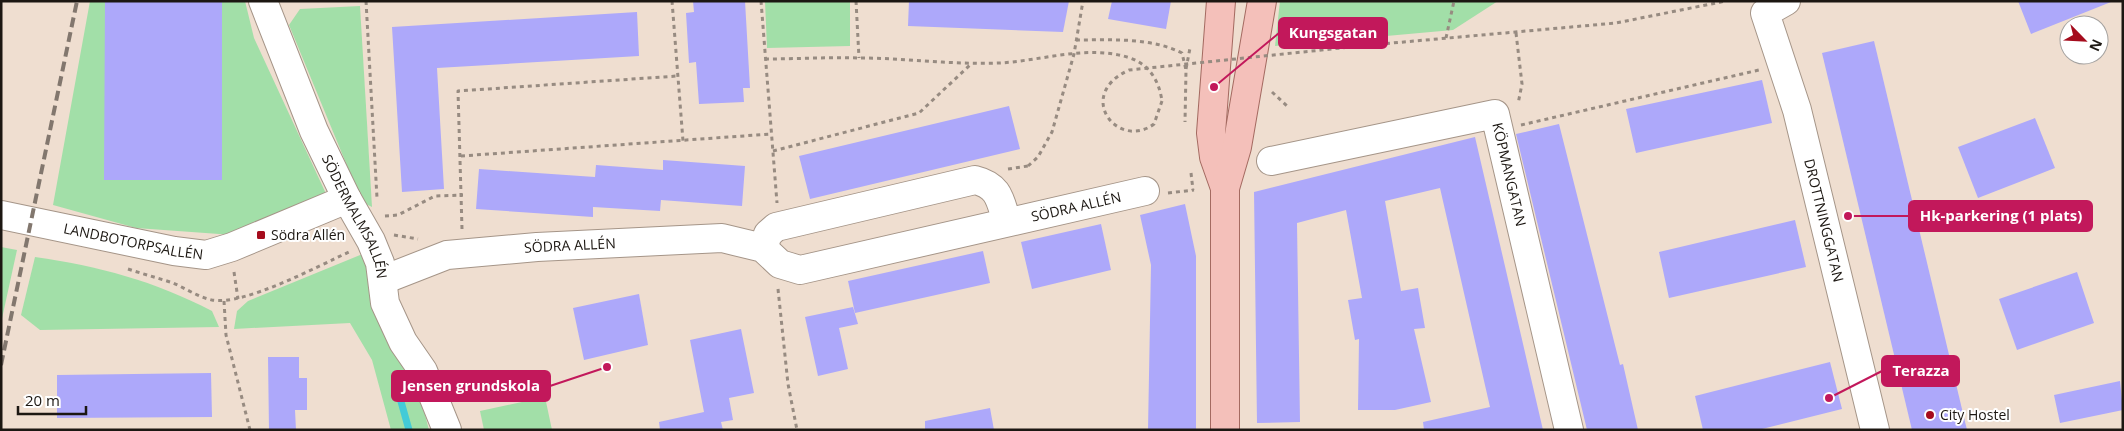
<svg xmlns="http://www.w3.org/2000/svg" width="2124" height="431" viewBox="0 0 2124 431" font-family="'Open Sans',sans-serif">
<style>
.green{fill:#a2dfa8}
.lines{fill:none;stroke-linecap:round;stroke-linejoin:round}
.stream{stroke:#42cbd7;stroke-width:7}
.building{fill:#ada8fa}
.minor-casing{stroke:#a59588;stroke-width:30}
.major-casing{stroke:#a46a61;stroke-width:30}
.path{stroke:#978b81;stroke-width:3;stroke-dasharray:4 4;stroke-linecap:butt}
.minor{stroke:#fff;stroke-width:28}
.major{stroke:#f4c0ba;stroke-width:28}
.rail{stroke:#82776e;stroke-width:4;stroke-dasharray:10 5;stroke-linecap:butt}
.path-bridge{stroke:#978b81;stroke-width:3;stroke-dasharray:4 4;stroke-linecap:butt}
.poi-dot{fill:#a50c1d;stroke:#fff;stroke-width:2}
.labels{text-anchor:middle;stroke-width:4;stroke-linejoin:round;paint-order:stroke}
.street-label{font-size:14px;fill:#1c1712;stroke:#fff}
.poi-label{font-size:14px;fill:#1c1712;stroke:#fff;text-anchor:start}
.leader{fill:none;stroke:#c2185b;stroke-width:2}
.callout-dot{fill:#c2185b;stroke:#fff;stroke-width:2}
.callout{fill:#c2185b;stroke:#c2185b;stroke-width:2}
.callout-label{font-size:15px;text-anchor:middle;font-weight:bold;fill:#fff}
</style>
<rect width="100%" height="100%" fill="#efded0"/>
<g class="green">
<polygon points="90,1 245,1 254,38 328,198 233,235 136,228 53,205"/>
<polygon points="765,1 850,1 850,46 767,48"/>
<polygon points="1280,1 1498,1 1453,30 1275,46"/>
<polygon points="360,6 372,207 362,202 289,25 300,9"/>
<polygon points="1,247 17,250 1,323"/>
<polygon points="365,253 382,321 422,403 429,430 391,430 372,360 350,323 234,329 237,311 248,301"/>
<path d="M35,257C99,266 154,281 212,311L219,327L40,330L21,315Z"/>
<polygon points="545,397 552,430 484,430 480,411"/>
</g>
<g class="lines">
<polyline class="stream" points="400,398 409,430"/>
</g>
<g class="building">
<polygon points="105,1 222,1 222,180 104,180"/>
<polygon points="693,1 745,1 750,88 743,88 744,102 699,104 696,62 689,63 686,13 694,12"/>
<polygon points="909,1 1069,1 1063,32 908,26"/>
<polygon points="1112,1 1171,1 1166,29 1108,19"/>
<polygon points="2018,1 2111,1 2111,2 2031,34"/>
<polygon points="637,12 639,56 437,68 444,189 402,192 392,27"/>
<polygon points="1874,41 1967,430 1912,430 1822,53"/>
<polygon points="1762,80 1772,123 1636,153 1626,109"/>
<polygon points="1009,106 1020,149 810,199 799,156"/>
<polygon points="2035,118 2055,168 1978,198 1958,147"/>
<polygon points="1559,124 1620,365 1623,364 1638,430 1587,430 1516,134"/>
<polygon points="1475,137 1543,430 1424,430 1423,422 1490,407 1440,188 1385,201 1401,291 1418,288 1425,328 1414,329 1431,402 1395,410 1358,410 1359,339 1355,340 1348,300 1362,298 1346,210 1297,223 1300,422 1257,423 1254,192"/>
<polygon points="663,160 745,166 742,206 661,200 660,211 593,207 593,217 476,209 479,169 595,177 596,165 663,170"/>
<polygon points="1185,204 1196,256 1196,430 1148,430 1151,265 1140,215"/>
<polygon points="1795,220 1806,267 1669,298 1659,252"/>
<polygon points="1101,224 1111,270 1032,289 1021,242"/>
<polygon points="983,251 990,283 855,313 848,281"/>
<polygon points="2077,272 2094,323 2017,350 1999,299"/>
<polygon points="639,294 648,345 584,360 573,308"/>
<polygon points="853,307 858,324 839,328 848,369 818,376 805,317"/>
<polygon points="741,329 754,393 729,398 733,420 721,422 723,430 660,430 659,422 704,412 690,340"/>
<polygon points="268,357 299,357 299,378 307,378 307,410 295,410 296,430 269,430"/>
<polygon points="1830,362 1842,409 1758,430 1703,430 1695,396"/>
<polygon points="211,373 212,417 57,418 57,375"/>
<polygon points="2120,381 2123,410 2060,423 2054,395"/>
<polygon points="990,408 994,430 925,430 925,421"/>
</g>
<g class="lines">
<defs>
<g id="minor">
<path id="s1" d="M263,1L314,131L347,199L371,241L380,263L385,303L403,342L423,371L447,430"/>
<path id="s2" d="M1786,1L1765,13L1797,110L1875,430"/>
<path id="s3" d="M1271,161L1495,114L1569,430"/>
<path id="s4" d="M1,215L174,251L206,255L232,247L347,199"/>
<path d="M763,248L768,234L776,227L975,180C1000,186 1000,201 1007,222"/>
<path id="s5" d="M383,280L447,255L537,247L722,238L763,248L780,264L800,270L1145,191"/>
</g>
<g id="major">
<polyline points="1221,1 1211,133 1214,157 1225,188"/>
<polyline points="1225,430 1225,188 1237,147 1262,1"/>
</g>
</defs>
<use href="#minor" class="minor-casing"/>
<use href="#major" class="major-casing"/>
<g class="path">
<polyline points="366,1 377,198"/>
<polyline points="672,1 683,141"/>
<polyline points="761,1 777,203"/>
<polyline points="856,1 859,58"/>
<polyline points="1516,33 1522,84 1518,104"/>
<polyline points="1446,38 1454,1"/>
<path d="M1076,40C1111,40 1150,37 1182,53L1186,70L1185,122"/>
<polyline points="1370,45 1616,23 1726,1"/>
<path d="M765,59C796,59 828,57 859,58C906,58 952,65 999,63C1041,61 1089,44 1130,58C1150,65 1159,81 1162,101"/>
<polyline points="1186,69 1190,48"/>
<polyline points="1272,92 1287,106"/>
<polyline points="1521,125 1759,70"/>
<polyline points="773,151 919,113 971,64"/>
<polyline points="461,156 771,134"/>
<polyline points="1028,166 1038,157 1052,132 1074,54 1083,1"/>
<polyline points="1008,169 1028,166"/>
<polyline points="1191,173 1193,190"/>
<polyline points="1168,193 1194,190"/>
<polyline points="385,216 398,215 435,196 463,195"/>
<polyline points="462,229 458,91 677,76"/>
<polyline points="394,235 418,239"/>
<path d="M128,269C143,274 158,278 173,283C185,288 198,297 212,300C244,306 318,266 349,252"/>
<polyline points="234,272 238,299"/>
<polyline points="778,289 788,384 797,430"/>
<polyline points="224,301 226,335 250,430"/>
</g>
<use href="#minor" class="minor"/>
<use href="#major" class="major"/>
<polyline class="rail" points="1,365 77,1"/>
<path class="path-bridge" d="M1162,101L1154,124C1118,151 1074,95 1129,70L1370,45"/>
</g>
<g class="poi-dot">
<rect x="256" y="230" width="10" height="10" rx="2.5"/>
<circle cx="1930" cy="415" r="5"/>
</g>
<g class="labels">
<g class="street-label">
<text dy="5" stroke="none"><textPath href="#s3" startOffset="291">KÖPMANGATAN</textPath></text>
<text dy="5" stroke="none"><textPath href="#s5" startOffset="714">SÖDRA ALLÉN</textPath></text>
<text dy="5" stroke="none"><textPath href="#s1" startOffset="235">SÖDERMALMSALLÉN</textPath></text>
<text dy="5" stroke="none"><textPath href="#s2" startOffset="240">DROTTNINGGATAN</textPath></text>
<text dy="5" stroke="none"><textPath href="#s4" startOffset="135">LANDBOTORPSALLÉN</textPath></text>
<text dy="5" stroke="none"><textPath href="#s5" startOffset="192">SÖDRA ALLÉN</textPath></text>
</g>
<g class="poi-label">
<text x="271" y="240">Södra Allén</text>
<text x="1940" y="420">City Hostel</text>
</g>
</g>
<path class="leader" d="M1214 87L1279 33M1848 216L1909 216M1829 398L1882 371M607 367L550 386"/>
<g class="callout-dot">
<circle cx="1214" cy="87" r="5"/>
<circle cx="1848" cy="216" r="5"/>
<circle cx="1829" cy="398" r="5"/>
<circle cx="607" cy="367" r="5"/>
</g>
<g class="callout">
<rect x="1279" y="18" width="108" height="30" rx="5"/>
<rect x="1909" y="201" width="183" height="30" rx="5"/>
<rect x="1882" y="356" width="77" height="30" rx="5"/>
<rect x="392" y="371" width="158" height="30" rx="5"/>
</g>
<g class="callout-label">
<text x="1333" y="38">Kungsgatan</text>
<text x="2001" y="221">Hk-parkering (1 plats)</text>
<text x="1921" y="376">Terazza</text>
<text x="471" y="391">Jensen grundskola</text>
</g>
<rect width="2124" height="431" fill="none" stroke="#1c1712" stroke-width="5"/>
<g transform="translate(2084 40) rotate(114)"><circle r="24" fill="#ffffff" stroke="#a4a2a0"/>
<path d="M0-4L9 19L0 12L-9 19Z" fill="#a50c1d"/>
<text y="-8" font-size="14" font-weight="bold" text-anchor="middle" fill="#1c1712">N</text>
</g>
<path d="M18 406v8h68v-8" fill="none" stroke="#1c1712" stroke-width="2.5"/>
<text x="25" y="406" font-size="15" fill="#1c1712" stroke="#ffffff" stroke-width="4" paint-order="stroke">20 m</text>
</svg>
